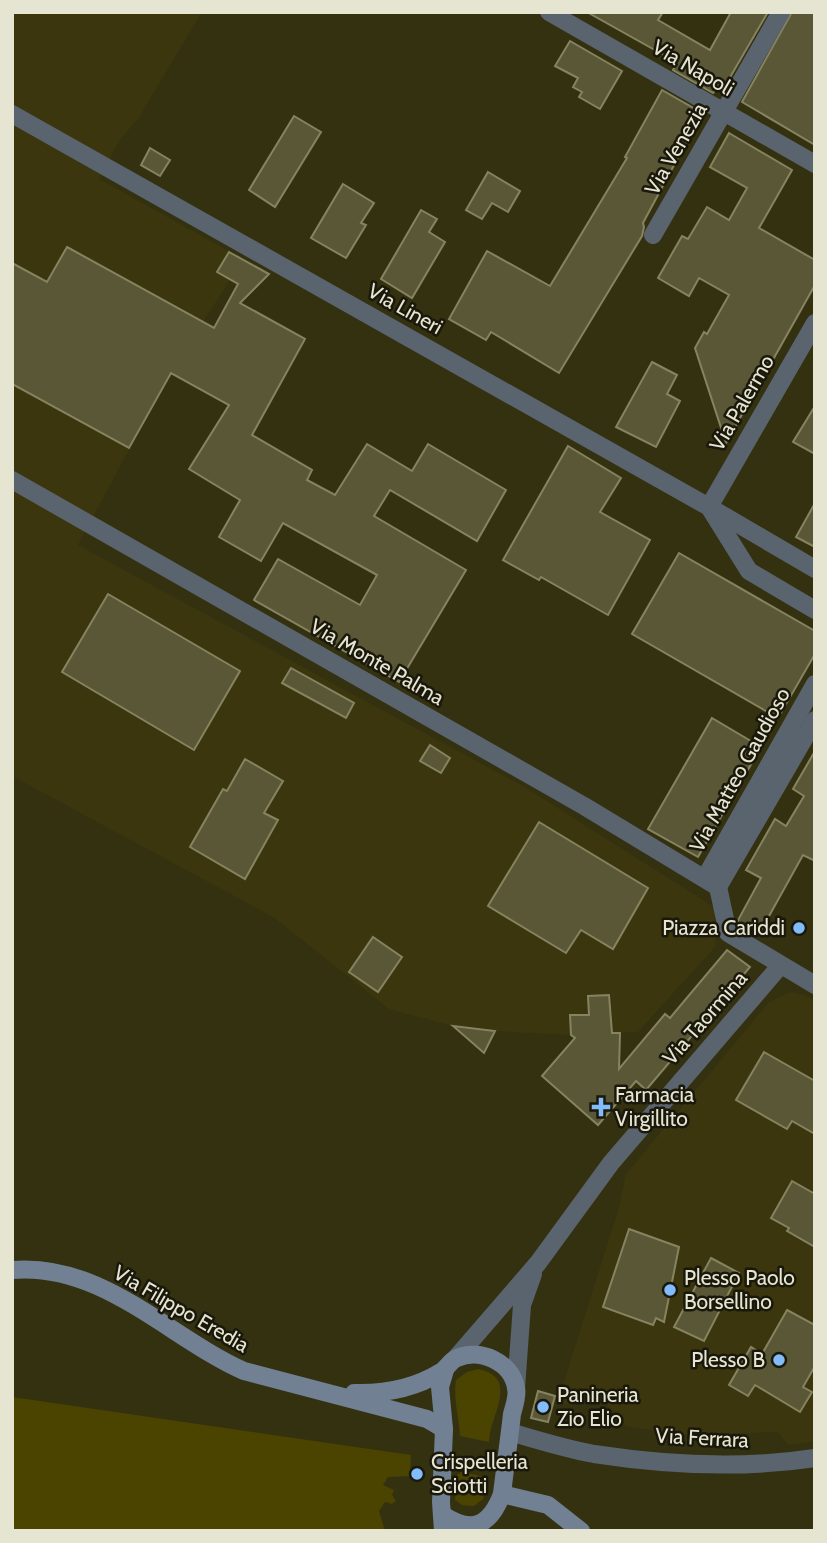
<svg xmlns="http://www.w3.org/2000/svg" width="827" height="1543" viewBox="0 0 827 1543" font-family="Cabin,sans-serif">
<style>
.built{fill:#3b360d}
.green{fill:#4b4401}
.building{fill:#5a5736;stroke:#868361;stroke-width:2}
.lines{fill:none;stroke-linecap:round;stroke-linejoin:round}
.minor{stroke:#5a646f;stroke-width:18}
.tertiary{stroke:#5a646f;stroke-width:18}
.secondary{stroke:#718193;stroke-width:18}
.poi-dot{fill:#82bcfa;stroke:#1a180b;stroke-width:2.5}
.labels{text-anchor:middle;stroke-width:5;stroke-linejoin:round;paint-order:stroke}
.street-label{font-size:21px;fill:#e6e5d2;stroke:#1a180b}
.poi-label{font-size:21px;fill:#e6e5d2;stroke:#1a180b;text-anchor:start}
</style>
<rect width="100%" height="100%" fill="#343111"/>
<g class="built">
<polygon points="12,12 202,12 138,119 119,141 99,179 243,259 163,386 78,545 526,788 714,907 716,946 638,1032 571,1035 495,1031 453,1026 389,1009 273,917 12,776"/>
<polygon points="791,992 804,995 815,1001 815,1441 788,1445 778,1432 683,1435 625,1426 592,1387 572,1406 558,1401 619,1207 626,1174 769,1002"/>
</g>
<g class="green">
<path d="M478,1369C521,1378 489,1416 489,1442L460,1436C459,1417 453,1399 456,1380L467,1372Z"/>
<polygon points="12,1397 411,1455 410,1476 388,1477 383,1485 394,1490 392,1495 396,1501 392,1504 385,1502 379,1511 385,1531 12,1531"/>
<polygon points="462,1472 486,1477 483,1499 474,1506 462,1505 455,1500 457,1475"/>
</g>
<g class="building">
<polygon points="587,12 663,12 658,20 710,50 731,12 768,12 722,91 717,88 713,93 673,70 675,66 667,61 669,58"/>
<polygon points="792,12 815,12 815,145 742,102"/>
<polygon points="570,41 622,71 600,109 579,97 582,92 573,87 578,78 555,66"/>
<polygon points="662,90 702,113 643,223 644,227 642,236 559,373 491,332 486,340 449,319 487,251 550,286 627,158 625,157"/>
<polygon points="294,116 321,132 275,207 249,190"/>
<polygon points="729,133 792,170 759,228 815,260 815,285 726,443 695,348 704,332 707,334 729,295 699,278 689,296 658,278 682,236 688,239 707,207 729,220 747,188 710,167"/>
<polygon points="150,148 170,160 160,176 141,165"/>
<polygon points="488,172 520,191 508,212 492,203 482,219 466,210"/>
<polygon points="343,184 374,203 361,223 366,225 346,258 311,238"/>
<polygon points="421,210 437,219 429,232 445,242 412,298 381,279"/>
<polygon points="67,247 214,328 238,284 217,272 229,252 269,274 240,303 305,339 252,435 312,470 307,480 335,495 367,444 412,471 428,444 506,490 477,541 390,490 374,516 466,570 399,682 254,600 278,559 360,605 377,575 283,523 261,561 219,537 240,500 189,469 229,405 171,373 129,448 12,384 12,263 47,282"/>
<polygon points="652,362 677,375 667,394 680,401 656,447 616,427"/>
<polygon points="815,406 815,454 793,442"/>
<polygon points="568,446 621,478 600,512 650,540 608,615 541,577 539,580 503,560"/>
<polygon points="815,503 815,547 796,537"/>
<polygon points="679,553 815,631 815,654 778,718 632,634"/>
<polygon points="108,594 240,671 194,750 62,672"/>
<polygon points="291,668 354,703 346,718 282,683"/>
<polygon points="712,718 761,747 698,857 648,829"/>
<polygon points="430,745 450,758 441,773 420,761"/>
<polygon points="815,751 815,861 803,855 759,934 737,922 761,878 746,870 775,819 786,826 804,796 793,789"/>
<polygon points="245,759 283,781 264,813 278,820 245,879 190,847 223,789 227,791"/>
<polygon points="539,822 648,888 613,949 581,930 566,953 488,906"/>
<polygon points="373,937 402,957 378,992 349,972"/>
<polygon points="727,950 750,967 646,1090 636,1081 598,1125 542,1076 575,1038 571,1035 570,1015 589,1015 588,996 609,995 612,1033 620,1033 619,1069 665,1014 670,1018"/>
<polygon points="453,1026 495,1031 484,1053"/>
<polygon points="764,1052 815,1081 815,1134 792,1121 787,1129 736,1100"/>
<polygon points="792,1181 815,1194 815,1247 787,1231 789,1228 771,1218"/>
<polygon points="629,1229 679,1247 664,1322 656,1318 653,1325 603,1307"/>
<polygon points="711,1258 739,1273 704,1341 674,1327"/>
<polygon points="787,1310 815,1325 815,1366 803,1387 812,1392 800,1412 755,1385 748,1396 729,1385 751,1347 762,1354"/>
<polygon points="538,1391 555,1396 548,1422 531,1418"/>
</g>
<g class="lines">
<g class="minor">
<polyline points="549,12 815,164"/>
<polyline points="653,235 781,12"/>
<polyline points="12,480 584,806 718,887"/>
<polyline points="709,507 815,323"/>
<polyline points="705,878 815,684"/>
<polyline points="718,887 815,720"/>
<polyline points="718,887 728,933 815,985"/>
<polyline points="456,1358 538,1263 611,1163 780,966"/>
<polyline points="516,1388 522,1305 533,1274"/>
</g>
<g class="tertiary">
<polyline points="12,114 709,507 815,569"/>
<polyline points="711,510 749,571 815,610"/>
<path d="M510,1432C537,1440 566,1449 594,1454C666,1465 743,1469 815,1458"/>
</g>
<g class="secondary">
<path d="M12,1270C102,1262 168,1337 244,1371L427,1419L444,1429"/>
<path d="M354,1393C385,1394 415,1388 441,1372C447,1368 451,1360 457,1358C480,1348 512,1362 516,1388C518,1395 514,1407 512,1414C509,1441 505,1468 502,1494C490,1526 472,1534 443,1515"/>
<polyline points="502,1494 548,1505 581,1531"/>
<polyline points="443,1531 441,1502 444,1429 440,1387 445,1370"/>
</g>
</g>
<g class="poi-dot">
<circle cx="799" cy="928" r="7"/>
<path d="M597.5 1096.5h7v7h7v7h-7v7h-7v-7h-7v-7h7z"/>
<circle cx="670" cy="1290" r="7"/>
<circle cx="779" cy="1360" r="7"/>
<circle cx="543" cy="1407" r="7"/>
<circle cx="417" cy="1474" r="7"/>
</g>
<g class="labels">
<g class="street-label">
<text transform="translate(693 68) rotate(30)" y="7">Via Napoli</text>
<text transform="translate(676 149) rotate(-60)" y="7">Via Venezia</text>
<text transform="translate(405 309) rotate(29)" y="7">Via Lineri</text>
<text transform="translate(742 403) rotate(-60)" y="7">Via Palermo</text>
<text transform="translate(377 662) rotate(30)" y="7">Via Monte Palma</text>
<text transform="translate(740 770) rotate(-61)" y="7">Via Matteo Gaudioso</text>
<text transform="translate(705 1018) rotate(-49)" y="7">Via Taormina</text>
<text transform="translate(181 1309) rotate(30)" y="7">Via Filippo Eredia</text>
<text transform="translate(702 1438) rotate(3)" y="7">Via Ferrara</text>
</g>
<g class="poi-label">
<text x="785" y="935" text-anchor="end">Piazza Cariddi</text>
<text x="615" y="1102">Farmacia<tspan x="615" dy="24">Virgillito</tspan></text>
<text x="684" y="1285">Plesso Paolo<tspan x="684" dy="24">Borsellino</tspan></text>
<text x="765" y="1367" text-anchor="end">Plesso B</text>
<text x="557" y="1402">Panineria<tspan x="557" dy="24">Zio Elio</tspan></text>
<text x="431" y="1469">Crispelleria<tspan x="431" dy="24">Sciotti</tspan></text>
</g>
</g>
<rect width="827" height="1543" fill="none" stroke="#e6e5d2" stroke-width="28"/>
</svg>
